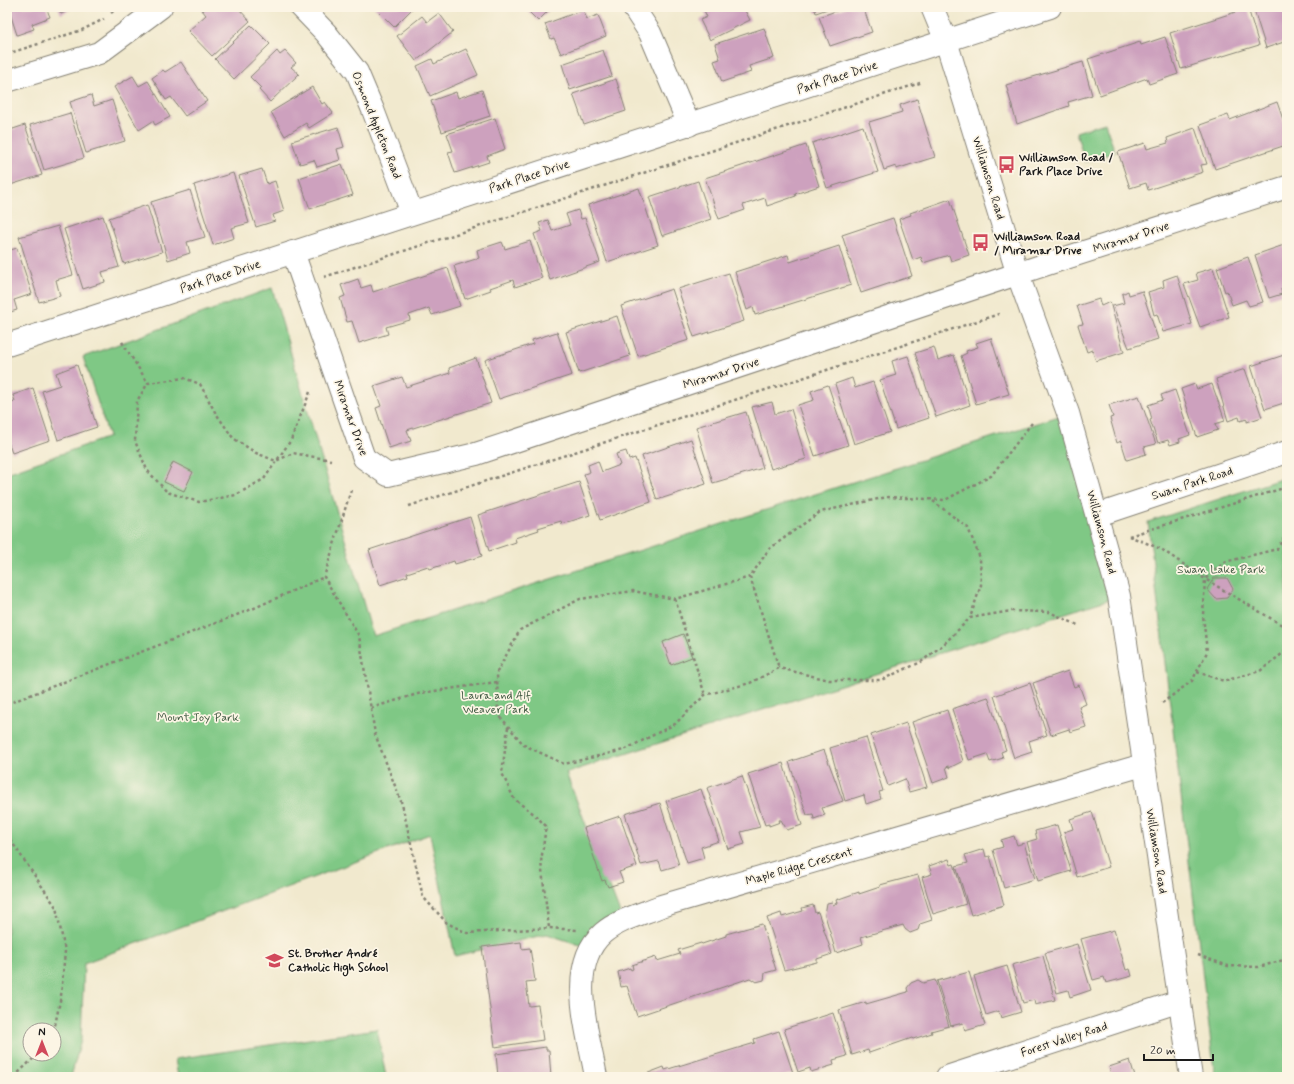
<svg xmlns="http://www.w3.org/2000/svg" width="1294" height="1084" viewBox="0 0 1294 1084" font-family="Mynerve,sans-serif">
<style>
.green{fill:#7fc885;stroke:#4e7250;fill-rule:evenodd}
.building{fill:#cda1be}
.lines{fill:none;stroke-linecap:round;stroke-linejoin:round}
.minor-casing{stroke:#868275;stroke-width:24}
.path{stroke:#868275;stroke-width:2.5;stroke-dasharray:3 3;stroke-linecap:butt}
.minor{stroke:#fff;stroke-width:22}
.labels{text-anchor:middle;stroke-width:3.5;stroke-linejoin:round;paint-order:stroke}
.street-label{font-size:12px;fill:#1c1c1c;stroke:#fcf5e5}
.poi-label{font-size:12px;font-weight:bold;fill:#1c1c1c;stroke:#fcf5e5;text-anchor:start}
.park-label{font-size:12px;fill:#3f5841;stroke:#fcf5e5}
</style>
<rect width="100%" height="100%" fill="#fcf5e5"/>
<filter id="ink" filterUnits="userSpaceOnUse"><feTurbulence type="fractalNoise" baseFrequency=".025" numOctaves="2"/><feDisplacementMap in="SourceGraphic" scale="8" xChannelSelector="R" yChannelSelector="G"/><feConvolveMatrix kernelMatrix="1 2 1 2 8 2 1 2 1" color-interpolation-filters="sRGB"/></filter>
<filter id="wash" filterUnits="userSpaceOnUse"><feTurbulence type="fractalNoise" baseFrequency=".012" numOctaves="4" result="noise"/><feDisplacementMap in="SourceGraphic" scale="16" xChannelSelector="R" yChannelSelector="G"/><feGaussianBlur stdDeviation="0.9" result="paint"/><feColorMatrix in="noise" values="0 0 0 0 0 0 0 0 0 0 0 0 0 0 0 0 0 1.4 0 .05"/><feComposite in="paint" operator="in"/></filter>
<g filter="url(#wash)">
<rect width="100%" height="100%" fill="#f1e9ce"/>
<g class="green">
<polygon points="1105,123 1115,152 1085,162 1076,132"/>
<path d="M272,288L373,636L1068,413L1119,596L566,773L623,921L589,948L547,934L455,956L430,834L84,963L81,1040L71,1077H7V473L109,437L83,357ZM30,1030H54V1054H30Z"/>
<polygon points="1287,477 1287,1077 1215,1077 1148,522"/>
<polygon points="377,1029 386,1077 178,1077 175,1059"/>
</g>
<g id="blocks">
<g class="building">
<polygon points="8,7 46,7 50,17 32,24 34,29 17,35"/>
<polygon points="58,7 76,7 61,14"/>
<polygon points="206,7 237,7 250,21 212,56 188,31 206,15 202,10"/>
<polygon points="374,7 414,7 394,27"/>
<polygon points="524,7 552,7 538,21"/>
<polygon points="705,7 743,7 750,20 710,40 700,20 707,17 703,8"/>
<polygon points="814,7 833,7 816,13"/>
<polygon points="847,7 863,7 872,32 830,46 819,17"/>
<polygon points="1253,7 1287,7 1287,41 1266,48"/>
<polygon points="1248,8 1259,45 1181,69 1170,33"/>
<polygon points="583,10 587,19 598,15 606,36 561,54 554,38 551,39 545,24"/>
<polygon points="439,13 453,32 416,61 397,36 422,16 427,22"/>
<polygon points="251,25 270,44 234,79 215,59"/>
<polygon points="764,28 774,58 749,66 751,72 722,82 714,61 720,59 715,44"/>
<polygon points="1165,37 1178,74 1149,84 1147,78 1100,95 1088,59 1140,42 1141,45"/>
<polygon points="466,49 478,75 430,96 417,66 432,59 434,64"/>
<polygon points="603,50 612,76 570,90 562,64"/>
<polygon points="277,51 280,55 285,51 296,63 291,67 299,74 270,102 259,90 261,88 250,77"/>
<polygon points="181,62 207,101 185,116 171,97 166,100 152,78 163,70 165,72"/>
<polygon points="1083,62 1092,95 1068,102 1069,106 1017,124 1006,85"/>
<polygon points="133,76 139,86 148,81 170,117 155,125 153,121 139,130 114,87"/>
<polygon points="616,79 626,111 584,125 573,94"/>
<polygon points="312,87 322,104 325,102 333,113 309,128 306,123 285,136 271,112"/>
<polygon points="482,90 490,116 442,132 431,101 456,92 458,98"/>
<polygon points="91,95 94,106 112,100 125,141 86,153 70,102"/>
<polygon points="917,99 935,157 896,169 896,166 884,170 869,122 902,112 900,105"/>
<polygon points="1277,102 1287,131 1287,138 1284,139 1286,145 1215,169 1200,125 1228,115 1230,120"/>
<polygon points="70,113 84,158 44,170 30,125"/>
<polygon points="495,118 505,149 487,156 489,162 455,173 448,152 453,151 447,134"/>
<polygon points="25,125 42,175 7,186 7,131"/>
<polygon points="863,126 878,172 827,188 812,143"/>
<polygon points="338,127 344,147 337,149 340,160 317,167 314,160 300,164 292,141"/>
<polygon points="1195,128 1207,164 1201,165 1203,172 1148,190 1146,183 1130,188 1118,152 1145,143 1147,149 1168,143 1167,138"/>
<polygon points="806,145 819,186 795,194 796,196 767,206 765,198 743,205 745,210 719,219 705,178"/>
<polygon points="342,164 353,195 310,209 299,178"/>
<polygon points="262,169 267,184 275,181 284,211 273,215 275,221 256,227 239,176"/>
<polygon points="233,173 249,223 231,228 234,238 213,245 194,185"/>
<polygon points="698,181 711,219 662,236 649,197"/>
<polygon points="639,188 658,245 607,262 588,205"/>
<polygon points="190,190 205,237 187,242 190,253 168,260 151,202"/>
<polygon points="950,199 969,255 951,261 949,255 923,263 921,257 913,260 899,219 911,215 910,213"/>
<polygon points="147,205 162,252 124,264 109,218"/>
<polygon points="578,210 581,219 585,218 600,262 550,280 534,234 542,231 539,223 548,220 552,231 570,225 566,214"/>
<polygon points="103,216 119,267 102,272 105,282 83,289 64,229"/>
<polygon points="893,218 912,276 861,293 842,235"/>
<polygon points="58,226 73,275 56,280 60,296 39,302 19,237"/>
<polygon points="530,241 542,278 515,287 513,280 490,288 491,290 465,299 454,266 479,258 477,250 502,242 505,249"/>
<polygon points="1284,245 1287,255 1287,287 1281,289 1282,294 1269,298 1255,255"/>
<polygon points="839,246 851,285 755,315 753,307 747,310 735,272 788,255 790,262"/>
<polygon points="17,248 32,294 14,300 17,310 7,313 7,251"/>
<polygon points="1248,257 1263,302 1249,306 1246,300 1232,305 1227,291 1225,292 1217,268"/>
<polygon points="448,268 460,306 432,315 429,308 409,315 410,320 386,327 388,334 359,343 352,321 347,322 340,298 345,296 341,285 358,279 361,288 371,285 373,292"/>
<polygon points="1213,268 1229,317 1200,327 1184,284 1198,280 1196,273"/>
<polygon points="729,273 744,321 694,337 678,289"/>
<polygon points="1177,275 1192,324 1163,332 1157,314 1154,315 1148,292 1164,287 1163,280"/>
<polygon points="672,289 689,340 638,356 621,306"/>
<polygon points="1128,291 1129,295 1142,291 1158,339 1129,348 1113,306 1124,303 1122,294"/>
<polygon points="1099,299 1101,306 1110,302 1124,352 1096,361 1092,350 1087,352 1078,325 1083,324 1077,306"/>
<polygon points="617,316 630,356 579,373 566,332"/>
<polygon points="557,332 572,375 499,399 485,360 533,344 532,340"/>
<polygon points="991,338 1009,394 976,404 961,356 967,353 966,351 978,347 976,343"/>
<polygon points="934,347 938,360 954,355 970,405 936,417 915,353"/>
<polygon points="1287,354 1287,402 1265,409 1251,366"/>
<polygon points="908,356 929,418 896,429 880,380 896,375 892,361"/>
<polygon points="476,358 491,403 407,430 411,441 389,448 376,408 381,406 374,386 402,377 406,387 450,373 449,368"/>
<polygon points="77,365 97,427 58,440 42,391 60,385 56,373"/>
<polygon points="1245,369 1262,417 1247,422 1247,419 1240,421 1239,417 1228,421 1216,379"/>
<polygon points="852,378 855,388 873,382 890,432 854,444 835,384"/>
<polygon points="1195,384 1197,389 1212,384 1225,421 1215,424 1218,430 1197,437 1181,389"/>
<polygon points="828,385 848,445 815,456 798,405 814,400 811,391"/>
<polygon points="33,388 50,440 12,453 7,439 7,403 15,401 13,395"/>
<polygon points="1175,390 1190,435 1179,439 1180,442 1170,445 1168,440 1158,443 1150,420 1152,419 1148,405 1163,400 1161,395"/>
<polygon points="1139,396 1156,444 1144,447 1146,454 1127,460 1121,441 1117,443 1110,418 1113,417 1109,405"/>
<polygon points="772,402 775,414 791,409 806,459 771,469 752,407"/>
<polygon points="746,412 763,468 713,483 696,427"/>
<polygon points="691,439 706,484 657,500 642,456"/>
<polygon points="626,451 629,460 635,458 651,502 600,520 584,474 590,472 588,465 598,461 602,472 620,465 616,454"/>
<polygon points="173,462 193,472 184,491 164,482"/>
<polygon points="579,482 590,515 562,524 561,521 538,528 539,530 515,538 516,542 489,551 478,515"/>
<polygon points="470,517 482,556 455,564 454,561 430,569 428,566 407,573 408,576 380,585 369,550"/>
<polygon points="1214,578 1227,578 1233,589 1227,598 1216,599 1207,589"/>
<polygon points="683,634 692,657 671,665 663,642"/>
<polygon points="1068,671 1074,687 1079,685 1086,704 1079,707 1086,727 1070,732 1069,729 1051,735 1033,683"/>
<polygon points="1030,683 1047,735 1029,741 1032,752 1014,758 994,696"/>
<polygon points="988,697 1006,750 1001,752 1003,758 990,762 987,754 969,760 952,709"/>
<polygon points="947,710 963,761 949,768 949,766 946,767 949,777 933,783 912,722"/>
<polygon points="906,723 927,787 909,792 905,779 888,786 871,735"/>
<polygon points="866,737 883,791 879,792 881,799 866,804 864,795 845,801 830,748"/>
<polygon points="824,750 843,801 822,808 825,815 814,819 813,814 807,815 789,762"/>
<polygon points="783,763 802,825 787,830 781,820 779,820 780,822 769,826 769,824 765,825 748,774"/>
<polygon points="742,776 760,827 741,832 745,844 728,849 707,788"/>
<polygon points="701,789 719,841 701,847 704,858 687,863 666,801"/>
<polygon points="660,803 679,865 662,870 659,861 641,865 625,814"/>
<polygon points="1092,812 1109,867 1077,877 1064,832 1073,829 1070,819"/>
<polygon points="620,816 637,866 619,872 623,882 608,887 605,880 602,881 584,828"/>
<polygon points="1057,825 1071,871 1038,881 1027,842 1037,839 1035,831"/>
<polygon points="1014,836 1017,845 1024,843 1035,879 1004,888 993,850 1003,847 1001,840"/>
<polygon points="984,849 986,857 990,856 1004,905 971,915 956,866 968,863 965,855"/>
<polygon points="949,859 951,865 954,864 966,904 933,914 922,877 932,874 929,866"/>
<polygon points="918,875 932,920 920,924 918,930 910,933 905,929 903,925 861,937 863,944 836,953 825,915 827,903 832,902 833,905 837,903 836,900 859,892 859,894 880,887 880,885"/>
<polygon points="813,905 815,913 818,912 832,954 817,959 817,962 784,970 767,918 781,913 782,917 803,911 802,908"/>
<polygon points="762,924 776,970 765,973 764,980 756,982 750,978 637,1016 627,986 621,987 618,972 630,968 631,970 633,969 632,965 656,957 657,961 680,954 678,950 701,943 702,944 726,936 726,934"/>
<polygon points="1114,930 1126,970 1130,969 1132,976 1106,983 1104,977 1093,980 1081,939"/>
<polygon points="521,942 522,949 530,948 535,981 526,982 529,1006 538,1005 543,1040 495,1047 482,947"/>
<polygon points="1077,944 1091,990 1070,997 1068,990 1057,993 1045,953"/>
<polygon points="1043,956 1055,1000 1035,1005 1034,1000 1023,1003 1012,965"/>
<polygon points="1007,966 1021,1012 1001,1018 999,1011 986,1015 974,976"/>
<polygon points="969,972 985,1025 965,1031 963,1023 951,1026 937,981"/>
<polygon points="918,980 923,983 935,980 949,1026 931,1031 932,1033 913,1039 912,1038 869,1053 868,1050 852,1055 839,1010 866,1002 866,1004 908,992 907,988 911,983"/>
<polygon points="833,1013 847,1056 833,1060 834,1065 811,1072 810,1068 798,1072 784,1029"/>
<polygon points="779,1031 793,1073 782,1077 638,1077 664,1067 665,1070 755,1043 754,1039"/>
<polygon points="546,1047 546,1050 549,1050 551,1077 498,1077 496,1054"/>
<polygon points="1130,1060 1135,1077 1101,1077 1111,1074 1109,1067"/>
</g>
</g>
</g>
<g filter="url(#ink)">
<use href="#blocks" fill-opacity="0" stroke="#868275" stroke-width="1"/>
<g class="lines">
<defs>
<g id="minor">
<polyline points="301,7 326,33 357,72 373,110 412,213"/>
<polyline points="633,7 650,33 689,125"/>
<polyline points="932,7 946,41 1018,275 1068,413 1119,596 1191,1077"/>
<polyline points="7,81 99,53 161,7"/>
<polyline points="293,252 364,458 388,475 476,454 1050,263 1287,187"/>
<polyline points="7,345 1050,7"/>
<polyline points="1098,515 1287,452"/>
<path d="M596,1077C589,1035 565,966 603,933C618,920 642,914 661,906L1143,765"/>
<polyline points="947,1077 1180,1001"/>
</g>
</defs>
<use href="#minor" class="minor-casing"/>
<g class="path">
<polyline points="111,13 118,7"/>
<polyline points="7,54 82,30 104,19"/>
<polyline points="324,277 923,82"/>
<polyline points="122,342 148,383"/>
<polyline points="310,392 291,440 264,479 236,495 199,502 167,492 147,470 135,441 137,401 148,383 184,378 200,384 215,412 233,438 256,453 276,461 293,453 331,460"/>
<polyline points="1032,423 991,476 945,500 887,497 820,512 769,549 750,577 675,599 633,591 580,599 520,630 497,672 498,714 524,745 564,764 624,750 675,724 705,695 750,683 779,668 829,680 881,680 921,662 945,643 970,618 1011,611 1049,612 1080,626"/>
<polyline points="351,490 324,577 359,636 375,734 402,804 423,897 447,923 467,933 549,928 577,930"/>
<polyline points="933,501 968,528 980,558 981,585 970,618"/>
<polyline points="409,506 999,314"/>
<polyline points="1129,536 1161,549 1205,579 1287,628"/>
<polyline points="1129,536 1287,487"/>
<polyline points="750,577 779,668"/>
<polyline points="675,599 705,695"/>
<polyline points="1197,672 1224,681 1260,671 1287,650"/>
<polyline points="1162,703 1192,681 1207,652 1203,615 1205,579 1225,562 1277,549 1287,533"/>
<polyline points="7,704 252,609 324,577"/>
<polyline points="371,708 421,693 497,682"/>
<polyline points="508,727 502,773 514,799 534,814 546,826 541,862 549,928"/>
<polyline points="7,835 56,907 65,951 61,996 54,1030"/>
<polyline points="1198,955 1228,966 1259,967 1287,959"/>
<polyline points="14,1077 38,1054"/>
</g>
<use href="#minor" class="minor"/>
</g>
</g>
<defs>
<symbol id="bus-bare" viewBox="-9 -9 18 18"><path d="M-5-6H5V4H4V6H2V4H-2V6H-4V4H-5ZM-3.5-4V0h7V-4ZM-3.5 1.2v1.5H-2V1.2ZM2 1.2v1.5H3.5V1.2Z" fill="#d1495b" stroke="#fcf5e5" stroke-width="2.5" paint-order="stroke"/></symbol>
<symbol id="school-bare" viewBox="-9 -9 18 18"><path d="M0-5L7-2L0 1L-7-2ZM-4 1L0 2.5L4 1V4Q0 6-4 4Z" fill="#d1495b" stroke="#fcf5e5" stroke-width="2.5" paint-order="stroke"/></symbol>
</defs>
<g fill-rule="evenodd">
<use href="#bus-bare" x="994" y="152" width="25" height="25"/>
<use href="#bus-bare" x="968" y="230" width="25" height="25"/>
<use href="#school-bare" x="262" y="948" width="25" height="25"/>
</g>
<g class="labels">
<g class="street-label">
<text transform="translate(837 77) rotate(-18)" y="4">Park Place Drive</text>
<text transform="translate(377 125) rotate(68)" y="4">Osmond Appleton Road</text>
<text transform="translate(529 176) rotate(-18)" y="4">Park Place Drive</text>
<text transform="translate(989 178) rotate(73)" y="4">Williamson Road</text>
<text transform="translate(1131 237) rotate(-18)" y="4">Miramar Drive</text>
<text transform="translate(220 276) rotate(-18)" y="4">Park Place Drive</text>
<text transform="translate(721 373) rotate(-18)" y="4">Miramar Drive</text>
<text transform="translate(351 418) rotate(70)" y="4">Miramar Drive</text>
<text transform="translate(1192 483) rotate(-18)" y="4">Swan Park Road</text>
<text transform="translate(1102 532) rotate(75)" y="4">Williamson Road</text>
<text transform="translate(1157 851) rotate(81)" y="4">Williamson Road</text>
<text transform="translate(799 866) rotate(-16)" y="4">Maple Ridge Crescent</text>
<text transform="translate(1064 1039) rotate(-18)" y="4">Forest Valley Road</text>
</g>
<g class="poi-label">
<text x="1019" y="161">Williamson Road /<tspan x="1019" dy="14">Park Place Drive</tspan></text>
<text x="994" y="240">Williamson Road<tspan x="994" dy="14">/ Miramar Drive</tspan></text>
<text x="288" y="957">St. Brother André<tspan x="288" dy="14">Catholic High School</tspan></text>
</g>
<g class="park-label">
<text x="1221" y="573">Swan Lake Park</text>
<text x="496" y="699">Laura and Alf<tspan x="496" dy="14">Weaver Park</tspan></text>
<text x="198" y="721">Mount Joy Park</text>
</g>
</g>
<rect width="1294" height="1084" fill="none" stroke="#fcf5e5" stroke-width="24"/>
<g transform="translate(42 1042)"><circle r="19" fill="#fcf5e5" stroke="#a29e95"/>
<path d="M0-3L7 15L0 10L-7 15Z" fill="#d1495b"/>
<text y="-6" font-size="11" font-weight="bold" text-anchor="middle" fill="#1c1c1c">N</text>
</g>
<path d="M1144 1054v6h69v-6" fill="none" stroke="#1c1c1c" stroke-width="2"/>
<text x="1150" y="1054" font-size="12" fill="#1c1c1c" stroke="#fcf5e5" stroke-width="3" paint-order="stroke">20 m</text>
</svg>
